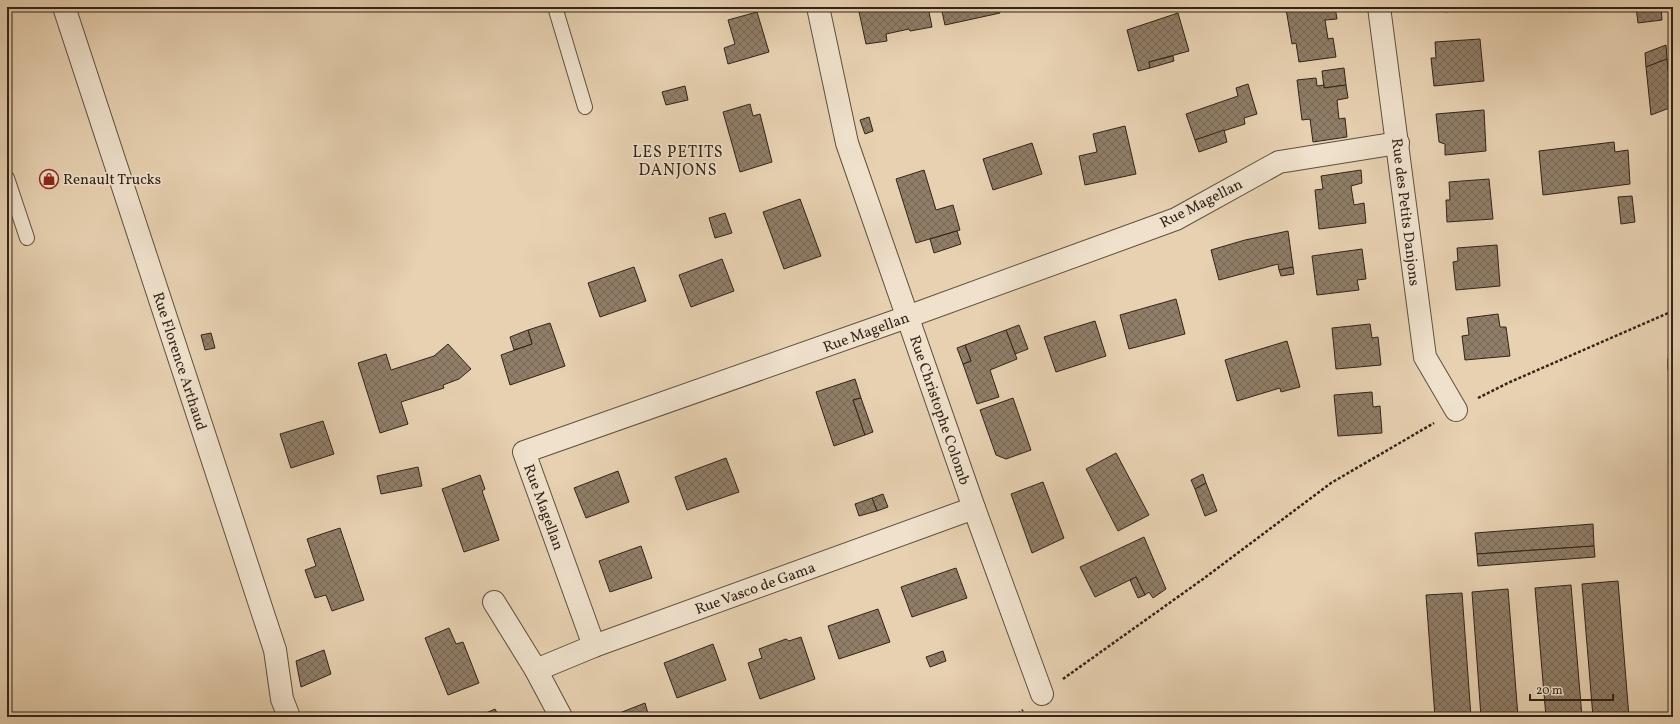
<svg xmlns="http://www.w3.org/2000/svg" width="1680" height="724" viewBox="0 0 1680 724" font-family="Vollkorn,serif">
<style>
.building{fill:url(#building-cross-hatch);stroke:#322418}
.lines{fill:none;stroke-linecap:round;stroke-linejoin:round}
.service-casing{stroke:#5f4f3e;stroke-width:16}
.minor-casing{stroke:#5f4f3e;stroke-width:24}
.path{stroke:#322418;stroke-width:2.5;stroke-dasharray:3 2;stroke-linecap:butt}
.service{stroke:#efe1cc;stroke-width:14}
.minor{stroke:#efe1cc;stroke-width:22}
.labels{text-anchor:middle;stroke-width:3.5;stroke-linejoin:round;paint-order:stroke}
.poi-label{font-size:15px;fill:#322418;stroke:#efe1cc;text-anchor:start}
.street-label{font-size:15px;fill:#322418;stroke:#efe1cc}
.neighbourhood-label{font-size:16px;letter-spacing:1px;fill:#322418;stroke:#efe1cc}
</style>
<defs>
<pattern id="building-cross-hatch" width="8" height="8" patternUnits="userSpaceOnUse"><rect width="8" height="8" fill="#907e68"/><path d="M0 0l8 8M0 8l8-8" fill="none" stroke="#766755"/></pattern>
</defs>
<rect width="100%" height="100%" fill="#e7d1b1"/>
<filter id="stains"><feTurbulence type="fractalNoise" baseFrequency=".005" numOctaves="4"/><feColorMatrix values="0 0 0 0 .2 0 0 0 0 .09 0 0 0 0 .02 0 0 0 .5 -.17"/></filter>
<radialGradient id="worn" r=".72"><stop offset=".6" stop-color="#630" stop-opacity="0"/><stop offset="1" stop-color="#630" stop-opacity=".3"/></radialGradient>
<g class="building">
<polygon points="858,7 928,7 932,27 910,31 909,29 886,34 887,41 866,44"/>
<polygon points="941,7 999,7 1000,13 945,25"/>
<polygon points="1289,7 1312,7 1312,8 1335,7 1337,19 1325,20 1328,39 1333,38 1336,57 1299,62 1296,43 1292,44 1286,9 1289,9"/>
<polygon points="1444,7 1484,7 1445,12"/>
<polygon points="1636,7 1661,7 1662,20 1638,23"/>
<polygon points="757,12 769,52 728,64 724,48 735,44 728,20"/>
<polygon points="1178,13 1189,51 1149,62 1150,68 1138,71 1127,30"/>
<polygon points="1480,39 1484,81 1434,86 1431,58 1436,58 1435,42"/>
<polygon points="1666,45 1667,59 1646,67 1645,53"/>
<polygon points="1173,56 1174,61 1150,68 1149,62"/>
<polygon points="1667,59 1672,107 1651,115 1646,67"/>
<polygon points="1344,68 1346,85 1324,88 1322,71"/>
<polygon points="1316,78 1317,86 1324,85 1324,88 1346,85 1348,98 1337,100 1339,119 1345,118 1347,137 1313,142 1310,119 1302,120 1297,80"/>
<polygon points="1248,84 1257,114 1244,118 1245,124 1195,140 1186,114 1238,96 1236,88"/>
<polygon points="685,86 688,100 666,105 662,92"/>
<polygon points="750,104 753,116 760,114 772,162 740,172 723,112"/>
<polygon points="1484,110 1486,151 1445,155 1445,144 1439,142 1436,114"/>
<polygon points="869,117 873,131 865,134 860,120"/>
<polygon points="1125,126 1136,174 1085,185 1079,156 1097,152 1093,134"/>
<polygon points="1224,130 1227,142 1199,152 1195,140"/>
<polygon points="1614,142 1615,152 1628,150 1630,184 1543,195 1539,151"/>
<polygon points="1032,143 1042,174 993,190 983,159"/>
<polygon points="924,170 936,210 953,205 960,230 916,243 896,179"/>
<polygon points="1361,170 1362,183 1351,186 1354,205 1364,203 1366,223 1319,229 1315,190 1323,189 1321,176"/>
<polygon points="1489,179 1493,219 1447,222 1446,200 1450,200 1449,182"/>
<polygon points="1632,196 1635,222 1621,224 1618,197"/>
<polygon points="800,199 821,256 784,269 763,212"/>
<polygon points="725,213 732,233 715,238 709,218"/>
<polygon points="957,231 961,244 934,253 930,239"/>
<polygon points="1288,231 1293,267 1279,270 1278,264 1219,280 1211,250 1245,240"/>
<polygon points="1497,245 1500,286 1456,290 1453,262 1458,261 1457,248"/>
<polygon points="1362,249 1366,279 1357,280 1359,290 1317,295 1312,256"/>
<polygon points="722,259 734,291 691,307 679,275"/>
<polygon points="634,267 646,301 600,317 588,283"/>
<polygon points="1293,267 1294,274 1281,276 1279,270"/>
<polygon points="1176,299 1185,334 1129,349 1120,315"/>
<polygon points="1498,314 1500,327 1506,327 1510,356 1465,360 1462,336 1469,335 1467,318"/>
<polygon points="1095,321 1106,356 1056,372 1044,337"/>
<polygon points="550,323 565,366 510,385 501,355 532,344 528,330"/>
<polygon points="1370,324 1372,338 1378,337 1381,365 1336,369 1332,328"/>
<polygon points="1019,325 1028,349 1015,354 1006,330"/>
<polygon points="528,330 532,344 514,350 510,337"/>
<polygon points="1006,330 1017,359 990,370 999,397 977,404 963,364 971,361 965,345"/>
<polygon points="211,333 215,348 205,350 201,335"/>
<polygon points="1287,341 1300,387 1281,392 1280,388 1237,401 1225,360"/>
<polygon points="448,344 471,369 459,379 443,385 444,388 401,402 408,424 380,433 358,363 386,354 391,370 434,356"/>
<polygon points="965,345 971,361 963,364 957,348"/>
<rect x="1668" y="359" width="5" height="8"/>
<polygon points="1668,367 1673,367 1673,388 1670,388"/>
<polygon points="855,379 861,398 853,400 865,435 834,446 816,392"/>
<rect x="1670" y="388" width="3" height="8"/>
<polygon points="1372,392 1373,407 1380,406 1382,433 1338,436 1334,395"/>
<polygon points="861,398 873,432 865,435 853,400"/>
<polygon points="1013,398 1031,450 1006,459 996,455 980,410"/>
<polygon points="323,421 334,454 291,468 280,434"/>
<polygon points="1116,453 1149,515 1118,531 1086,469"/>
<polygon points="726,458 739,492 687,510 675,477"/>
<polygon points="418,467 422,486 381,494 377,476"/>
<polygon points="618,471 629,502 586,518 574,488"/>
<polygon points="1203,474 1206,483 1195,489 1191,480"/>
<polygon points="480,475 485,489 482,491 499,540 464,552 442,489"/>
<polygon points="1043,482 1064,538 1032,553 1011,494"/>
<polygon points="1206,483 1217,511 1205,516 1195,489"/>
<polygon points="883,494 888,507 877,511 872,498"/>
<polygon points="872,498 877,511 859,516 855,504"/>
<polygon points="1593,524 1594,546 1477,554 1475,533"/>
<polygon points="340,528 364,600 332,611 326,595 315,598 305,570 316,566 307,539"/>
<polygon points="1144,537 1166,589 1153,598 1149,592 1145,595 1136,577 1095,597 1080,567"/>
<polygon points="641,546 652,578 610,592 599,561"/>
<polygon points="1594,546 1595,557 1478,566 1477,554"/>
<polygon points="956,568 967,598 912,617 901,587"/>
<polygon points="1136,577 1145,595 1138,598 1130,580"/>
<polygon points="1618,581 1629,717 1593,717 1582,584"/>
<polygon points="1571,585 1582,717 1546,717 1535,588"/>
<polygon points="1508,589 1518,717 1481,717 1472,592"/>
<polygon points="1462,593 1471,717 1435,717 1426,595"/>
<polygon points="878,609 890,642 839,659 828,626"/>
<polygon points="449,628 456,644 463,642 479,683 448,695 425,638"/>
<polygon points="801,637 815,679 760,699 748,663 762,658 759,649 786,639 789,641"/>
<polygon points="713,644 726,680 677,698 664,663"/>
<polygon points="324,650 331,674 301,687 296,661"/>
<polygon points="943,651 946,661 930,667 926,657"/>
<polygon points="645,703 649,717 623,717 622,712"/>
<polygon points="495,709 499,717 477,717"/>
</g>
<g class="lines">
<defs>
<g id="service">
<polyline points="555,7 585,107"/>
<polyline points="7,178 27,238"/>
</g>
<g id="minor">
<polyline points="64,7 275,650 282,699 289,717"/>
<polyline points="818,7 847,143 974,508 1042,694"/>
<polyline points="1379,7 1425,357 1456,410"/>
<polyline points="494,602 536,670"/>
<polyline points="594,646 524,452 907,317 1176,219 1279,162 1398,143"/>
<polyline points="561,717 536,670 594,646 974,508"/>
</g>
</defs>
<use href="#service" class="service-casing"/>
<use href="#minor" class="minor-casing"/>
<g class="path">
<polyline points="1478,398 1510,382 1673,311"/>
<polyline points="1063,679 1203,579 1331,483 1434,423"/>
<polyline points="1014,717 1023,710"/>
</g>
<use href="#service" class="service"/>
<use href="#minor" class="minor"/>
</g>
<defs>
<symbol id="shop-ring" viewBox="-11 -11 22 22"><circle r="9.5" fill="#efe1cc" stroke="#8f2418" stroke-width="1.5"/><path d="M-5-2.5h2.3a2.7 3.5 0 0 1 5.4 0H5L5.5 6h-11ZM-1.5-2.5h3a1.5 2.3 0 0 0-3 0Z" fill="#8f2418"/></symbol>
</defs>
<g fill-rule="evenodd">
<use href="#shop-ring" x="38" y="168" width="22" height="22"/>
</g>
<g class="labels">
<g class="poi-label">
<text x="63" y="184">Renault Trucks</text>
</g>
<g class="street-label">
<text transform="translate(1201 203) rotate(-27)" y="5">Rue Magellan</text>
<text transform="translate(1406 212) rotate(83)" y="5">Rue des Petits Danjons</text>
<text transform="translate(866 332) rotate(-20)" y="5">Rue Magellan</text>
<text transform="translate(180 361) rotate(72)" y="5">Rue Florence Arthaud</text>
<text transform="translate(940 410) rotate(71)" y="5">Rue Christophe Colomb</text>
<text transform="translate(544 507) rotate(70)" y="5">Rue Magellan</text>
<text transform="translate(755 588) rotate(-20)" y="5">Rue Vasco de Gama</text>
</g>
<g class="neighbourhood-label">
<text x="678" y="157">LES PETITS<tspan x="678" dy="18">DANJONS</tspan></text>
</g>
</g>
<rect width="1680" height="724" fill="none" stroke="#e7d1b1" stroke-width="24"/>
<rect x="8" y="8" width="1664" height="708" fill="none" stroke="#322418" stroke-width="2"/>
<rect x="12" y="12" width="1656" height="700" fill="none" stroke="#322418"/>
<path d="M1530 694v6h83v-6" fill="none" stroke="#322418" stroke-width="2"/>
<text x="1536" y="694" font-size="12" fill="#322418" stroke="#efe1cc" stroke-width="3" paint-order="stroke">20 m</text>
<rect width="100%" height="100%" filter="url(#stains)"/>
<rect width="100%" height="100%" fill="url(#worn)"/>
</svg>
